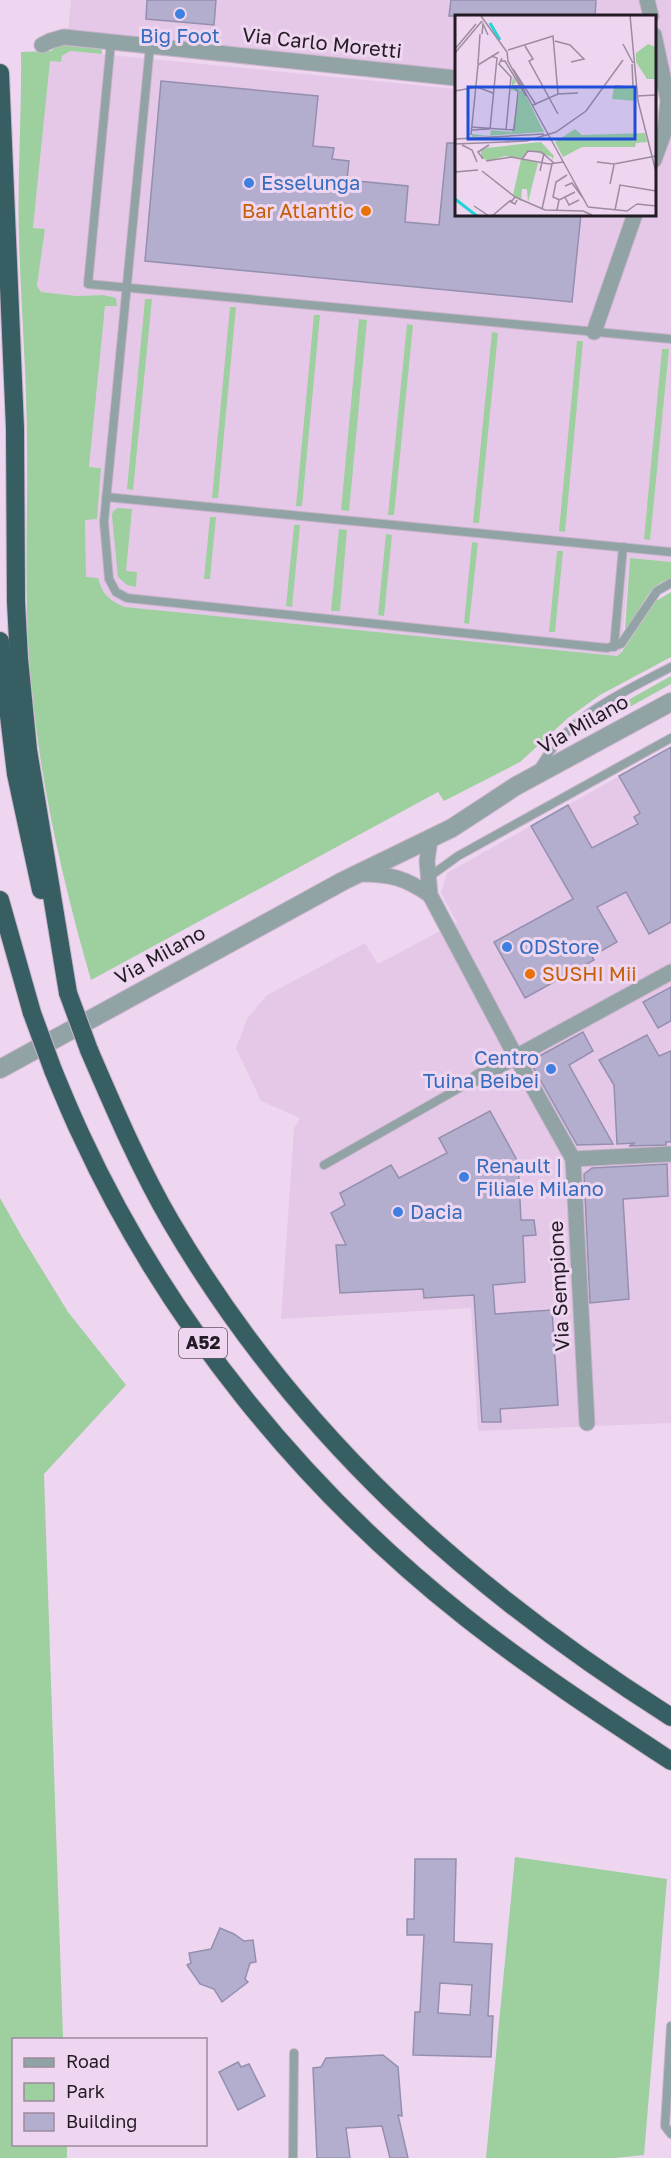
<svg xmlns="http://www.w3.org/2000/svg" width="671" height="2158" viewBox="0 0 671 2158" font-family="'Golos Text',sans-serif">
<style>
.built{fill:#e5c8e8}
.green{fill:#9dcf9f}
.building{fill:#b3aecd;stroke:#948fae;stroke-width:1.5;fill-rule:evenodd}
.lines{fill:none;stroke-linecap:round;stroke-linejoin:round}
.service-casing{stroke:#c9b4cb;stroke-width:10}
.minor-casing{stroke:#c9b4cb;stroke-width:17}
.tertiary-casing{stroke:#c9b4cb;stroke-width:20}
.motorway-casing{stroke:#c9b4cb;stroke-width:20}
.service{stroke:#91a3a4;stroke-width:8}
.minor{stroke:#91a3a4;stroke-width:15}
.tertiary{stroke:#91a3a4;stroke-width:18}
.motorway{stroke:#375e62;stroke-width:18}
.motorway-bridge-casing{stroke:#c9b4cb;stroke-width:20;stroke-linecap:butt}
.motorway-bridge{stroke:#375e62;stroke-width:18}
.shop-dot{fill:#3f7fe0;stroke:#eed6f0;stroke-width:2}
.food-dot{fill:#e8710a;stroke:#eed6f0;stroke-width:2}
.labels{text-anchor:middle;stroke-width:6;stroke-linejoin:round;paint-order:stroke}
.shield{fill:#eed6f0;stroke:#605361;stroke-width:1.5}
.shield-label{font-size:18px;font-weight:bold;fill:#231b24}
.shop-label{font-size:20px;fill:#366cbe;stroke:#eed6f0;text-anchor:start}
.street-label{font-size:20px;fill:#231b24;stroke:#eed6f0}
.food-label{font-size:20px;fill:#c56008;stroke:#eed6f0;text-anchor:end}
.inset-river{fill:none;stroke:#25d4d6;stroke-width:3}
.inset-road{fill:none;stroke:#9d8b9e;stroke-width:1.5}
.view{fill:#1d4ed8;fill-opacity:0.15;stroke:#1d4ed8;stroke-width:3}
.inset-edge{fill:none;stroke:#231b24;stroke-width:3}
</style>
<rect width="100%" height="100%" fill="#eed6f0"/>
<g class="built">
<polygon points="71,0 671,0 671,93 655,91 654,16 456,16 456,71 68,31"/>
<polygon points="70,51 456,89 456,214 654,214 655,108 671,110 671,562 630,558 621,653 617,656 125,607 113,602 100,588 86,578 85,519 96,519 101,468 89,467 105,305 103,295 77,296 41,292 37,286 45,230 33,228 50,61 61,62 62,56"/>
<polygon points="671,747 671,1423 478,1431 471,1308 281,1319 294,1128 300,1118 261,1101 236,1048 247,1019 267,995 365,943 378,964 457,922 441,893 447,873"/>
</g>
<g class="green">
<path d="M58,45L101,49L102,51V54L70,51L62,56L61,62L50,61L33,228L45,229L37,286L41,292L77,296L103,295L116,298L117,306H105L89,467L101,468L97,519L85,520L86,577L98,578C102,594 110,601 125,607L617,656L621,653L656,601L671,592V657L600,695L568,718L520,762L444,801L438,792L91,980C64,886 41,788 32,690C23,610 28,527 27,446C27,377 21,308 19,240C17,177 22,114 21,52L51,51Z"/>
<polygon points="145,299 152,299 133,490 127,489"/>
<polygon points="230,307 236,307 218,498 212,498"/>
<polygon points="314,315 320,315 302,506 296,506"/>
<polygon points="359,319 367,320 349,511 341,510"/>
<polygon points="407,324 413,325 394,515 388,515"/>
<polygon points="492,332 498,333 479,523 473,523"/>
<polygon points="577,341 583,341 565,532 559,531"/>
<polygon points="662,349 669,349 650,540 644,539"/>
<polygon points="118,508 132,509 126,571 137,572 136,587 127,585 118,577 112,516 113,511"/>
<polygon points="210,517 216,517 210,579 204,579"/>
<polygon points="294,525 300,525 292,607 286,606"/>
<polygon points="339,529 347,530 340,611 331,611"/>
<polygon points="386,534 392,535 384,616 378,615"/>
<polygon points="472,542 478,543 469,624 464,623"/>
<polygon points="557,551 563,551 555,632 549,632"/>
<path d="M630,558L671,562V579C646,584 641,613 625,629Z"/>
<polygon points="671,676 671,684 581,734 598,717"/>
<polygon points="0,1198 22,1237 68,1312 126,1385 44,1474 63,2039 14,2040 14,2144 67,2145 67,2158 0,2158"/>
<polygon points="515,1857 667,1879 644,2155 615,2158 486,2158"/>
</g>
<g class="building">
<polygon points="147,0 216,0 214,25 146,19"/>
<polygon points="451,0 596,0 595,16 449,16"/>
<polygon points="161,81 318,96 313,146 334,148 332,159 349,161 347,180 408,186 405,222 439,225 447,143 456,143 456,214 581,214 572,302 145,261"/>
<polygon points="671,747 671,922 649,934 626,892 597,907 617,942 592,956 594,960 525,998 494,942 573,899 531,826 568,805 592,848 638,824 634,817 640,813 619,776"/>
<polygon points="671,987 671,1021 658,1028 643,1002"/>
<polygon points="583,1032 593,1051 569,1065 613,1144 577,1145 533,1067 534,1059"/>
<polygon points="647,1035 659,1056 671,1051 671,1142 666,1142 666,1145 629,1146 635,1143 617,1144 614,1085 599,1060"/>
<polygon points="490,1111 518,1162 521,1220 534,1220 536,1235 523,1236 525,1282 493,1285 495,1314 552,1310 558,1405 500,1409 501,1422 482,1422 474,1295 424,1298 423,1289 340,1293 336,1245 346,1245 331,1213 345,1205 340,1193 391,1165 399,1178 447,1153 439,1138"/>
<polygon points="667,1164 668,1196 623,1199 629,1299 590,1303 584,1174 592,1168"/>
<path d="M415,1859H456L454,1942L492,1944L488,2016H493L491,2057L413,2055L415,2012H420L424,1935H407V1919H414ZM440,1983L472,1985L470,2015L438,2013Z"/>
<polygon points="220,1928 234,1934 244,1941 253,1940 256,1962 250,1963 245,1979 248,1982 222,2002 214,1989 200,1984 187,1965 191,1963 189,1953 211,1949"/>
<polygon points="383,2055 398,2067 402,2116 398,2115 408,2158 390,2158 382,2126 346,2128 350,2158 317,2158 313,2068 321,2067 326,2058"/>
<polygon points="238,2062 241,2067 249,2064 265,2096 238,2110 219,2072"/>
</g>
<g class="lines">
<defs>
<g id="service">
<polyline points="111,42 88,284 671,339"/>
<polyline points="150,46 104,522 109,579 116,592 127,598 607,648 621,644 657,591 671,583"/>
<polyline points="106,497 671,552"/>
<polyline points="614,647 623,547"/>
<path d="M539,768C571,714 618,695 671,667"/>
<polyline points="429,877 458,856 671,738"/>
<polyline points="324,1165 477,1078"/>
<polyline points="671,2026 665,2126 671,2134"/>
<polyline points="293,2158 294,2053"/>
</g>
<g id="minor">
<polyline points="647,0 651,16"/>
<polyline points="654,35 668,100 665,130 654,160"/>
<polyline points="42,45 50,41 64,37 456,78"/>
<polyline points="594,332 635,214"/>
<polyline points="430,839 427,861 430,895 516,1057 573,1159 587,1423"/>
<path d="M360,874C391,874 405,878 430,895"/>
<polyline points="477,1078 671,972"/>
<polyline points="573,1159 671,1154"/>
</g>
<polyline id="tertiary" points="0,1069 343,881 452,828 516,786 671,702"/>
<g id="motorway">
<polyline points="0,73 15,428 16,602 19,659 28,750 68,993"/>
<polyline points="0,641 16,774 41,890"/>
<polyline points="0,900 32,1013"/>
<path d="M89,1050C114,1108 139,1167 171,1222C296,1435 465,1586 671,1717"/>
<path d="M53,1070C62,1092 71,1114 81,1135C167,1322 304,1490 465,1617C531,1669 601,1715 671,1761"/>
</g>
</defs>
<use href="#service" class="service-casing"/>
<use href="#minor" class="minor-casing"/>
<use href="#tertiary" class="tertiary-casing"/>
<use href="#motorway" class="motorway-casing"/>
<use href="#service" class="service"/>
<use href="#minor" class="minor"/>
<use href="#tertiary" class="tertiary"/>
<use href="#motorway" class="motorway"/>
<defs>
<g id="motorway-bridge">
<polyline points="68,993 89,1050"/>
<polyline points="32,1013 53,1070"/>
</g>
</defs>
<use href="#motorway-bridge" class="motorway-bridge-casing"/>
<use href="#motorway-bridge" class="motorway-bridge"/>
</g>
<g class="shop-dot">
<circle cx="180" cy="14" r="6"/>
<circle cx="249" cy="183" r="6"/>
<circle cx="507" cy="947" r="6"/>
<circle cx="551" cy="1069" r="6"/>
<circle cx="464" cy="1177" r="6"/>
<circle cx="398" cy="1212" r="6"/>
</g>
<g class="food-dot">
<circle cx="366" cy="211" r="6"/>
<circle cx="530" cy="974" r="6"/>
</g>
<g class="labels">
<rect class="shield" x="179" y="1328" width="48" height="30" rx="4.5"/>
<g class="shield-label">
<text x="203" y="1349">A52</text>
</g>
<g class="shop-label">
<text x="180" y="43" text-anchor="middle">Big Foot</text>
<text x="261" y="190">Esselunga</text>
<text x="519" y="954">ODStore</text>
<text x="539" y="1065" text-anchor="end">Centro<tspan x="539" dy="23">Tuina Beibei</tspan></text>
<text x="476" y="1173">Renault |<tspan x="476" dy="23">Filiale Milano</tspan></text>
<text x="410" y="1219">Dacia</text>
</g>
<g class="street-label">
<text transform="translate(322 43) rotate(6)" y="7">Via Carlo Moretti</text>
<text transform="translate(583 724) rotate(-29)" y="7">Via Milano</text>
<text transform="translate(160 955) rotate(-29)" y="7">Via Milano</text>
<text transform="translate(559 1286) rotate(-93)" y="7">Via Sempione</text>
</g>
<g class="food-label">
<text x="354" y="218">Bar Atlantic</text>
<text x="542" y="981" text-anchor="start">SUSHI Mii</text>
</g>
</g>
<g transform="translate(455 15)">
<rect width="201" height="201" fill="#eed6f0"/>
<path d="M193,29L201,32V64H192L181,47V38ZM58,62L61,67L58,70L63,71L72,83L89,117L17,122V119L35,121L36,115L57,117L64,76L56,75ZM159,72L180,74L181,86L157,84ZM120,114L127,120L190,118L192,127L181,128L180,132H127L108,142L100,127ZM86,127L99,141L96,147L97,142L75,135L67,143L50,141L33,146L26,142V136L31,133ZM66,144L83,148L73,187L72,174H67L66,186L58,180Z" fill="#9dcf9f"/>
<path class="inset-river" d="M35,8L45,25M0,184L22,201"/>
<path class="inset-road" d="M175,0L183,86L201,157M26,1L52,37L53,46L133,192M27,19L28,9L33,20M100,26L115,30L129,44L116,47M168,29L178,48M70,31L78,44L74,46L103,99M0,34L21,9M53,35L98,21L103,79M0,38L27,6M47,43L44,49L56,62L51,115M45,46H50L71,81M23,49L25,19M58,54L81,90M160,71L178,72L177,49M0,76L22,72L38,78M182,81L201,80M78,90L103,79L123,78M16,112L59,115L63,77L58,71H64M35,114L42,43L36,41M16,115L35,114M16,120L23,50L44,37M0,124L89,119M0,129L71,126L101,117L131,96L168,45M7,130L17,135L22,147M28,144L23,137L34,130M67,144L73,136L86,137L99,148M31,146L56,142L94,149L108,147M142,147L159,149L201,141M27,156L60,182M85,156L89,138M0,157L23,155M155,169L159,150M110,171L117,168L128,183M110,182L114,190L124,185M62,185L60,189L56,187L60,182L90,195L128,196L137,200M105,185L98,182L101,167L112,160M182,189L201,191M19,191L34,201M133,192L172,196L182,189M87,194L97,149M102,195L104,185L120,177M160,195L165,170L201,176M37,201L56,185"/>
<path class="view" d="M13,72H180V124H13Z"/>
<rect width="201" height="201" class="inset-edge"/>
</g>
<rect x="12" y="2038" width="195" height="108" fill="#eed6f0" stroke="#9d8b9e" stroke-width="1.5"/>
<rect x="24" y="2058" width="30" height="9" fill="#91a3a4" stroke="#9d8b9e" stroke-width="1.5"/>
<text x="66" y="2068" font-size="18" fill="#231b24">Road</text>
<rect x="24" y="2083" width="30" height="18" fill="#9dcf9f" stroke="#9d8b9e" stroke-width="1.5"/>
<text x="66" y="2098" font-size="18" fill="#231b24">Park</text>
<rect x="24" y="2113" width="30" height="18" fill="#b3aecd" stroke="#9d8b9e" stroke-width="1.5"/>
<text x="66" y="2128" font-size="18" fill="#231b24">Building</text>
</svg>
